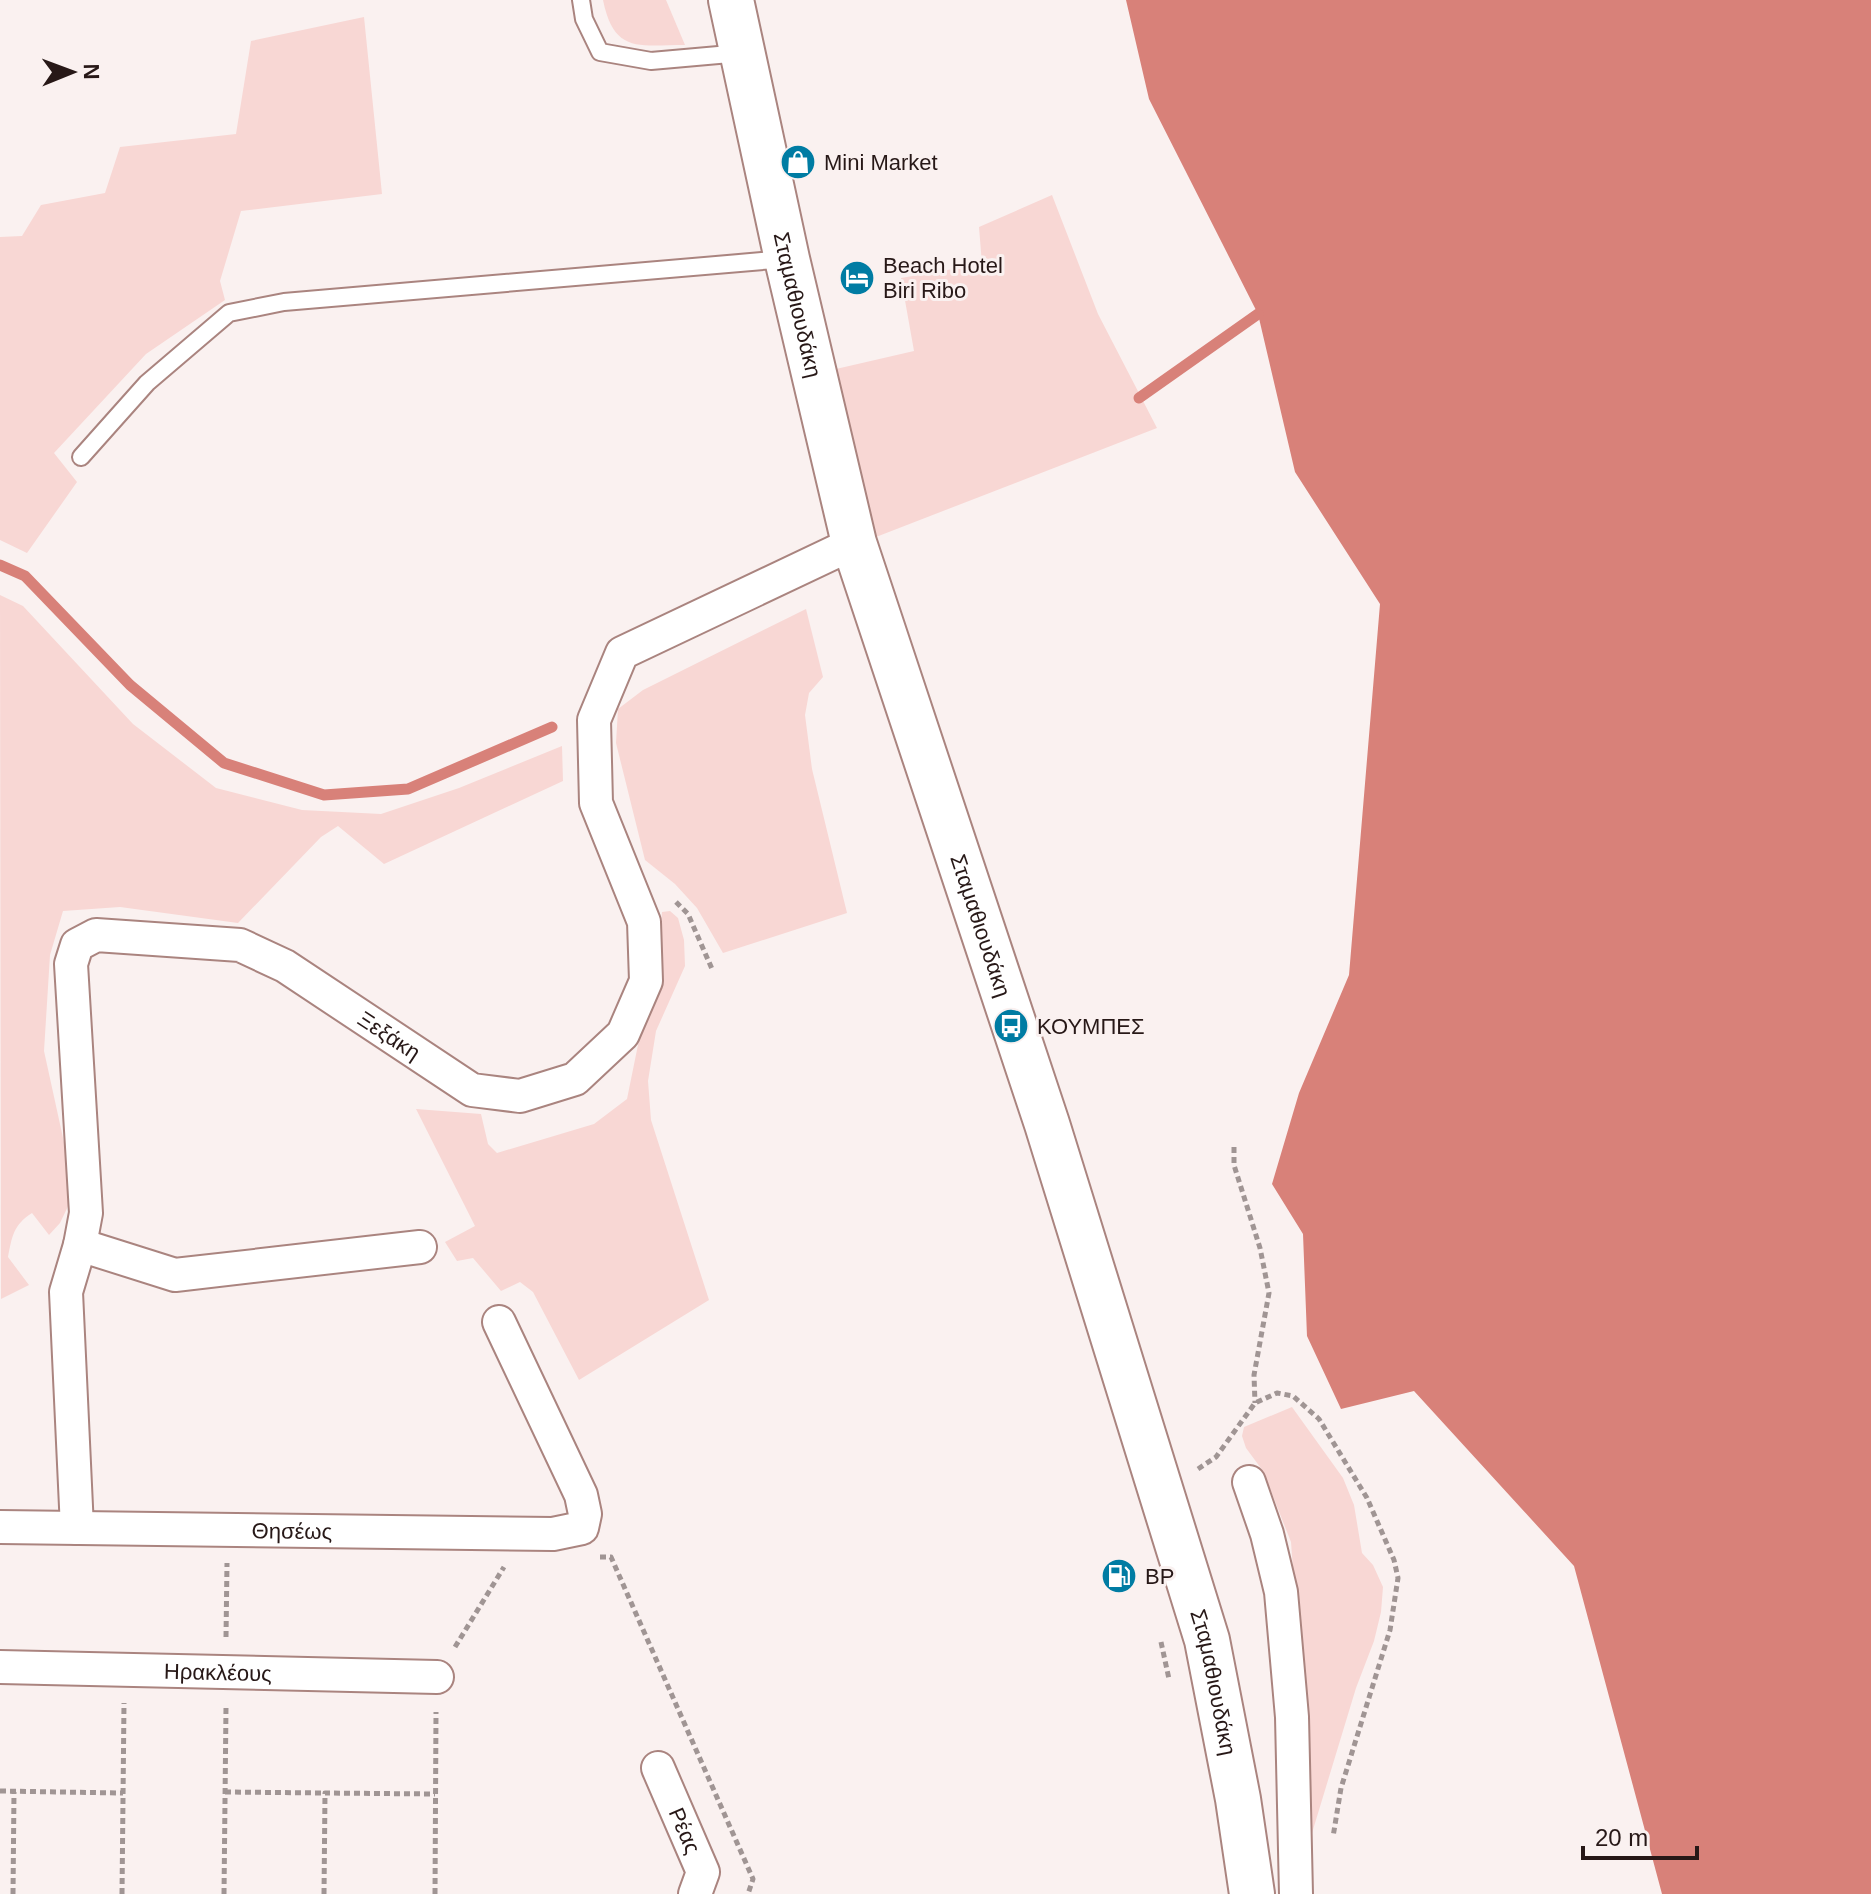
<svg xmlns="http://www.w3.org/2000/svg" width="1871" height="1894" viewBox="0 0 1871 1894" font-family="Arial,sans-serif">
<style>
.green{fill:#f8d7d4}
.water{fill:#d88179}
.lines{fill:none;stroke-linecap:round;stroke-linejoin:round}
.stream{stroke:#d88179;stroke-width:11}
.service-casing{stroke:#aa847f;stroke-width:20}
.minor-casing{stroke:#aa847f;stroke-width:36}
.primary-casing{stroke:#aa847f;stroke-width:48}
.path{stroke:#a09594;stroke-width:5;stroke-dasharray:6 4;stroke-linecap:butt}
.service{stroke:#fff;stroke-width:16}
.minor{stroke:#fff;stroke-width:32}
.primary{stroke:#fff;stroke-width:44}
.labels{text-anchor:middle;stroke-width:6;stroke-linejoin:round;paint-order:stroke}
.poi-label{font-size:22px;fill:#271817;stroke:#faf1f0;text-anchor:start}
.street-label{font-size:22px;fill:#271817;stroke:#faf1f0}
</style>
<rect width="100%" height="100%" fill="#faf1f0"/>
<g class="green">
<path d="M603,0H666L685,45C639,45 614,54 603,0Z"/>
<polygon points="364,17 382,194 241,211 220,281 225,300 146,354 54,453 77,482 27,553 0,540 0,237 22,236 41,205 105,193 120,147 236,134 251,41"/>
<polygon points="1052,195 1098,314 1157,428 876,537 836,369 914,351 901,278 982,264 979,227"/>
<path d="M0,595L23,606L133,724L216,788L302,810L381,814L459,788L562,746L563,781L384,864L338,826L321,837L238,923L120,907L63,911L50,955L44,1051L65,1147L71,1200L60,1223L49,1235L32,1213C13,1225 12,1237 8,1257L29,1285L1,1299Z"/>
<polygon points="806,609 823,677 809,693 805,715 812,769 847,913 723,953 697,908 675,884 645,860 616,743 618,709 643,690"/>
<polygon points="670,911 678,918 684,940 685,966 656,1031 648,1081 651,1120 709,1300 579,1380 533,1292 520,1282 501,1291 473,1258 457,1261 445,1242 475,1226 416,1109 481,1114 488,1144 497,1153 594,1124 627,1099 640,1035 655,990 662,912"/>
<polygon points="1292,1407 1343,1478 1354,1505 1362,1553 1373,1565 1383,1587 1381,1612 1374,1641 1356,1688 1312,1833 1291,1542 1263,1471 1246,1448 1242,1436 1244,1427"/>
</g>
<polygon class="water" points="1126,0 1871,0 1871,1894 1662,1894 1574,1566 1414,1391 1341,1409 1307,1336 1303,1234 1272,1184 1299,1093 1349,975 1380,604 1295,472 1258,314 1149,99"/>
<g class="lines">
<g class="stream">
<polyline points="1139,398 1258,314"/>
<polyline points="0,565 25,576 130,685 224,763 324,795 408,789 552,727"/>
</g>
<defs>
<g id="service">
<polyline points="581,0 584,19 600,52 651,61 741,53"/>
<polyline points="81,457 147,383 229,313 284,302 786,259"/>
</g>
<g id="minor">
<polyline points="80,1245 175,1275 420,1247"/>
<polyline points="1249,1482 1267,1534 1281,1592 1292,1717 1296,1894"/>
<path id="s1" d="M0,1527L553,1534L582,1528L585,1514L581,1495L499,1322"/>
<path id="s2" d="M77,1528L66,1292L80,1245L86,1213L71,964L77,945L96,935L240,945L285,966L472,1090L520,1096L575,1079L623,1034L646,981L644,922L596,803L594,720L622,653L854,543"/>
<path id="s3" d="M0,1667L437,1677"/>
<path id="s4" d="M658,1768L703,1872L695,1894"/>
</g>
<g id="primary">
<path id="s5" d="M731,0L787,259L854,543L1047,1124L1207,1640L1238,1799L1252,1894"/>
</g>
</defs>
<use href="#service" class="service-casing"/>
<use href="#minor" class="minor-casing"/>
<use href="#primary" class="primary-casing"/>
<g class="path">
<polyline points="676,902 688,914 712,969"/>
<polyline points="1234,1147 1234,1165 1260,1248 1269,1293 1254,1375 1255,1403"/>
<polyline points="1198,1469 1216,1457 1255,1403 1277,1393 1293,1396 1319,1419 1367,1498 1394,1560 1398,1578 1390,1630 1341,1788 1333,1837"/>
<polyline points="600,1557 611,1557 753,1879 748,1894"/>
<polyline points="226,1637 227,1563"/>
<polyline points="1161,1642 1169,1679"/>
<polyline points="455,1647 504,1567"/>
<polyline points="0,1791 123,1793"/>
<polyline points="225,1792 325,1793"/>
<polyline points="13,1894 14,1792"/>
<polyline points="122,1894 124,1703"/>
<polyline points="224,1894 226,1707"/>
<polyline points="324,1894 325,1793 435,1794"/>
<polyline points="435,1894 436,1712"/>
</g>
<use href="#service" class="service"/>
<use href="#minor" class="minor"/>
<use href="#primary" class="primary"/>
</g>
<defs>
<symbol id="shop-disc" viewBox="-11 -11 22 22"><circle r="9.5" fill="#007ca3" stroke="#faf1f0"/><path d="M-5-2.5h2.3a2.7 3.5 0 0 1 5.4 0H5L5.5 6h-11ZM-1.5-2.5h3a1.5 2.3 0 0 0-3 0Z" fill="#fff"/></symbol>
<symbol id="hotel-disc" viewBox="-11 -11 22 22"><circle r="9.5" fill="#007ca3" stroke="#faf1f0"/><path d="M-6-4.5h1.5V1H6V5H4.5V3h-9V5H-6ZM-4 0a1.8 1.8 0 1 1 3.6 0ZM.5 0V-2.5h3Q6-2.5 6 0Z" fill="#fff"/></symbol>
<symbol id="bus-disc" viewBox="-11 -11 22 22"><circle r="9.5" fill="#007ca3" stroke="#faf1f0"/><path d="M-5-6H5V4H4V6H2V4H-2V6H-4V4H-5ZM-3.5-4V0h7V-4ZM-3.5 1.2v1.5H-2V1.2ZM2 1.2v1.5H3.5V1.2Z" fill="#fff"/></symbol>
<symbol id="fuel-disc" viewBox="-11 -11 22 22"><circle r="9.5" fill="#007ca3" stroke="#faf1f0"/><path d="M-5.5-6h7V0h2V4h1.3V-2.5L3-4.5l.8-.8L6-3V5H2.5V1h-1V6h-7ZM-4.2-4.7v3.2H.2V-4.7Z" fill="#fff"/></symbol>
</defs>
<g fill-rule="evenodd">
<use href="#shop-disc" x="778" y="142" width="40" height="40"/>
<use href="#hotel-disc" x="837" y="258" width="40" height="40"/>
<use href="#bus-disc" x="991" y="1006" width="40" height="40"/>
<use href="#fuel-disc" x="1099" y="1556" width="40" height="40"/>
</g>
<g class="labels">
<g class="poi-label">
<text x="824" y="170">Mini Market</text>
<text x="883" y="273">Beach Hotel<tspan x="883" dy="25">Biri Ribo</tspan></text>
<text x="1037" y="1034">ΚΟΥΜΠΕΣ</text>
<text x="1145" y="1584">BP</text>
</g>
<g class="street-label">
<text dy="8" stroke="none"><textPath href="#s5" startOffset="312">Σταμαθιουδάκη</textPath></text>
<text dy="8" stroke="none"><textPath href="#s5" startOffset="960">Σταμαθιουδάκη</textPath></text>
<text dy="8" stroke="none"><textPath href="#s2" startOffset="928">Ξεξάκη</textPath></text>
<text dy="8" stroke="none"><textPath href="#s1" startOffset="292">Θησέως</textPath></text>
<text dy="8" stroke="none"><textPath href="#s3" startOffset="218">Ηρακλέους</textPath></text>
<text dy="8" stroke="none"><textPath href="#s5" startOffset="1752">Σταμαθιουδάκη</textPath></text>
<text dy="8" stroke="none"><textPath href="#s4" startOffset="68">Ρέας</textPath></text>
</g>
</g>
<g transform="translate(72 72) rotate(89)" stroke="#faf1f0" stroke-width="6" paint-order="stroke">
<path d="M0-6L14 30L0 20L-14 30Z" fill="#271817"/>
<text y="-12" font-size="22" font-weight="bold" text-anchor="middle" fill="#271817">N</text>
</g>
<path d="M1583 1846v12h114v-12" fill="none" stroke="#271817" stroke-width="4"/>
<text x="1595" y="1846" font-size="24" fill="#271817" stroke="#faf1f0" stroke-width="6" paint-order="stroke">20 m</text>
</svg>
